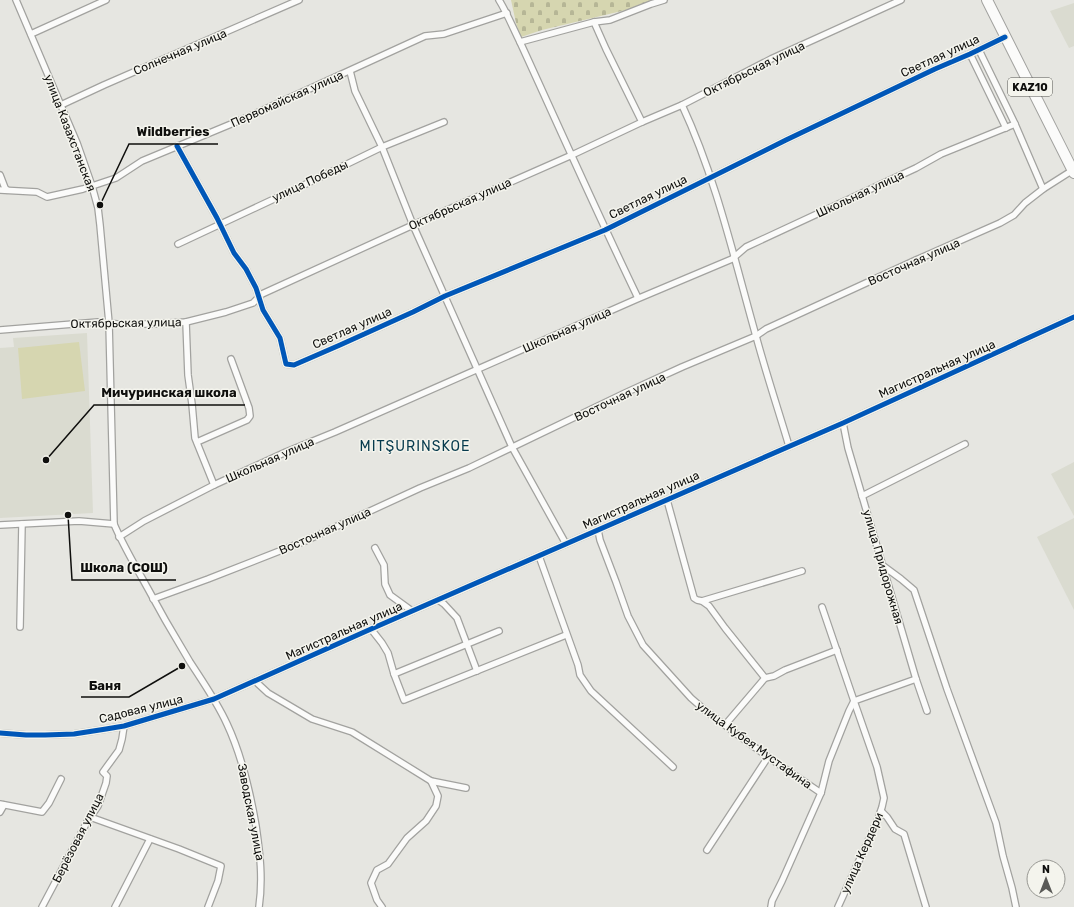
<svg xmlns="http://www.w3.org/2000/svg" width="1074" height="907" viewBox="0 0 1074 907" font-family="Rubik,sans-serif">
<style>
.built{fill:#dadbd0}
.green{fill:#d6d6b0}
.cemetery{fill:url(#cemetery-stones)}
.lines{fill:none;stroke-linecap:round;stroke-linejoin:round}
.street-casing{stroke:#a2a29f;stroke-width:8}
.highway-casing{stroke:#a2a29f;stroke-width:12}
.street{stroke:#fbfbfa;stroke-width:5.5}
.highway{stroke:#fbfbfa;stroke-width:10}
.cycleway-casing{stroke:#f4f4ed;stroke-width:8}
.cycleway{stroke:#0057b8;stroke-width:5}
.labels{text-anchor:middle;stroke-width:3;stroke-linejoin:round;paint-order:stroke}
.shield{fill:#f4f4ed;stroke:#545450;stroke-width:1}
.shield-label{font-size:11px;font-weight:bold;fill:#0f0f0d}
.street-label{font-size:12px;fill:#0f0f0d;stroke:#f4f4ed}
.quarter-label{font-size:14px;letter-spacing:1px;fill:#063a4d;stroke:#f4f4ed}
.leader{fill:none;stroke:#0f0f0d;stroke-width:1.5}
.callout-dot{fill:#0f0f0d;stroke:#f4f4ed;stroke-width:1.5}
.callout-label{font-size:13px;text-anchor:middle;font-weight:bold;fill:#0f0f0d;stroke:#f4f4ed;stroke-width:3;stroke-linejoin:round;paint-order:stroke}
</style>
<defs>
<pattern id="cemetery-stones" width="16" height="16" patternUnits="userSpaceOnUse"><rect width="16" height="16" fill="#d6d6b0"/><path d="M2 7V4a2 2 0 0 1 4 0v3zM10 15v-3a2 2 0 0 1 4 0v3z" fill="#b6b696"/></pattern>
</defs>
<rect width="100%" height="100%" fill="#e6e6e1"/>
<g class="built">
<polygon points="1074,3 1074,46 1069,48 1050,11"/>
<polygon points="87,333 93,513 0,518 0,348 14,347 13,338"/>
<polygon points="1074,462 1074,516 1051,474"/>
<polygon points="1074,518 1074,610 1037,537"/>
</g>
<polygon class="green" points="79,342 85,391 22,399 18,348"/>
<polygon class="cemetery" points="511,0 652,0 626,10 542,30 521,37 516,23"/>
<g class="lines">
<defs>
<g id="street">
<path d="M16,0L77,143L92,186L98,208L100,225L109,323L114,524C122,543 132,560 142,578C157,606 173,634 190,662C203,682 217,702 227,724C242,756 250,791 256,826C260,853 263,879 259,907"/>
<path d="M499,0C507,13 513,28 520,42C559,127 597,213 638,298"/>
<polyline points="594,22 606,49 642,122"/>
<polyline points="31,34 106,0"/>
<polyline points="520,42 594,22 610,20 651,4 664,0"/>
<polyline points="979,50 1015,124 1043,189"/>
<polyline points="970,54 1006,128"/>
<polyline points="350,71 355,91 382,147 413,225 512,447 566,544"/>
<polyline points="61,105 104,85 299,0"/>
<path d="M682,105C716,178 734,258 756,336C766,373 778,409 789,446"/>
<polyline points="177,146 217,218 234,253 246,269 256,288 263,310 280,338 286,364 294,365 340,345 413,312 445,296 605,230 786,140 935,69 970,54 1005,37"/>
<polyline points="0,175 5,188 7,190"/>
<polyline points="0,190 37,192 47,197 83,189 116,178 142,161 248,117 425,36 444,34 507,13"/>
<polyline points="178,244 306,184 382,147 444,122"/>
<polyline points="186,322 188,375 192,404 195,438 214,485"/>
<polyline points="0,330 98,322 117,324 152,324 186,322 226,312 253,303 262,294 413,225 572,155 642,122 682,105 771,59 901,0"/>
<polyline points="843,423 848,448 916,679 927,711"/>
<polyline points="197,442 247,420 250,416 249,408 231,359"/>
<polyline points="862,496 965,444"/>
<polyline points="667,500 694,598 697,600 702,601 709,606 725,628 765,678 774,676 785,670 837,650"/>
<polyline points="0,525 79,521 114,524"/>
<polyline points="598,530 600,540 616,582 628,616 643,645 691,698 707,712 768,757 821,793"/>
<polyline points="119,537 144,521 214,485 286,452 335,432 637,299 732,259 746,247 916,168 941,154 1015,124"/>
<polyline points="375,548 384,565 385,584 390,595 412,611"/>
<polyline points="539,556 578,665 580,675 591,691 673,767"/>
<polyline points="882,565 901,579 914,590 947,689 996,823 1003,856 1012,888 1016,907"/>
<polyline points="153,599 208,579 305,541 420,488 469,468 625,393 682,367 756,336 766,329 916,260 1000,223 1014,215 1025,203 1043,189 1073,170"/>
<polyline points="438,600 444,604 457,618 477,671"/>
<polyline points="702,601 802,571"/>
<polyline points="20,627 22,524"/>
<polyline points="371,629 382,643 388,653 394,674 404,700 566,635"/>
<polyline points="394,674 499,631"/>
<polyline points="255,681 268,693 312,719 352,732 431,781 466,788"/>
<polyline points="725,725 765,678"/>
<polyline points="0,733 26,735 45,735 74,734 106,729 124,726 214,699 371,629 843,423 1074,317"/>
<polyline points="0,804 42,812 49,803 61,779"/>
<polyline points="881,811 887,817 895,829 904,834 926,907"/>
<polyline points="0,812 4,805"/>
<polyline points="90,817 179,849 221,866 218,881 208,907"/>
<polyline points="707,850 768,757"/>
<polyline points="42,907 87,822 98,806 106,783 107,776 103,772 119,750 122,739 124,726"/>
<polyline points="115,907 150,839"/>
<polyline points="382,907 377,900 371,883 377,870 388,864 407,838 426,821 436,806 438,796 431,781"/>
<polyline points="771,907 772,901 782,881 821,793 829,761 849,711 854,701 822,607"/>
<polyline points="838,907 878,819 882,807 884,798 877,767 854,701 916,679"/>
</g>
<polyline id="highway" points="987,0 1074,173"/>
</defs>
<use href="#street" class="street-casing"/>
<use href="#highway" class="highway-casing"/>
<use href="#street" class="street"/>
<use href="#highway" class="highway"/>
<defs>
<g id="cycleway">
<polyline points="177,146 217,218 234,253 246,269 256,288 263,310 280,338 286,364 294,365 340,345 413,312 445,296 605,230 786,140 935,69 970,54 1005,37"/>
<polyline points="0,733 26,735 45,735 74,734 106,729 124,726 214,699 371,629 843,423 1074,317"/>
</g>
</defs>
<use href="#cycleway" class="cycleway-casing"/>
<use href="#cycleway" class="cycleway"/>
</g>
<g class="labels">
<rect class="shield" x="1008" y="78" width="44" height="18" rx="3"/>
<g class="shield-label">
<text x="1030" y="91">KAZ10</text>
</g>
<g class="street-label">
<text transform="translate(180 52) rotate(-23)" y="4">Солнечная улица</text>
<text transform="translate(940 56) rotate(-25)" y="4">Светлая улица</text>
<text transform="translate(754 69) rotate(-26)" y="4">Октябрьская улица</text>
<text transform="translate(287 99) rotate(-24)" y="4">Первомайская улица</text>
<text transform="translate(70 133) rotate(69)" y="4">улица Казахстанская</text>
<text transform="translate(310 181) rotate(-25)" y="4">улица Победы</text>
<text transform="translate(860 194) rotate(-25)" y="4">Школьная улица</text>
<text transform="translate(648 197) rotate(-26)" y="4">Светлая улица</text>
<text transform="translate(460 204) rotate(-24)" y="4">Октябрьская улица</text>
<text transform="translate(914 262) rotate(-24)" y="4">Восточная улица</text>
<text transform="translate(126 323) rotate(-1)" y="4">Октябрьская улица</text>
<text transform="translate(352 328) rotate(-24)" y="4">Светлая улица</text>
<text transform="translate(567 330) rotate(-24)" y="4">Школьная улица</text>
<text transform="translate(937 369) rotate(-24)" y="4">Магистральная улица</text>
<text transform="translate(620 397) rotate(-25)" y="4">Восточная улица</text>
<text transform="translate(270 460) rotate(-24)" y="4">Школьная улица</text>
<text transform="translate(641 500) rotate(-24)" y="4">Магистральная улица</text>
<text transform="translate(325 531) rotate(-24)" y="4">Восточная улица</text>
<text transform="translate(883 567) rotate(74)" y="4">улица Придорожная</text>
<text transform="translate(344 631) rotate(-24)" y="4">Магистральная улица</text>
<text transform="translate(141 709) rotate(-14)" y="4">Садовая улица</text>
<text transform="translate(754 745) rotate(36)" y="4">улица Кубея Мустафина</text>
<text transform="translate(251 812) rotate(79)" y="4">Заводская улица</text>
<text transform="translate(78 838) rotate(-63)" y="4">Берёзовая улица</text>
<text transform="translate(862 853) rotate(-66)" y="4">улица Кердери</text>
</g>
<g class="quarter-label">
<text x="415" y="451">MITŞURINSKOE</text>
</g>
</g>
<path class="leader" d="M100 205L129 144H218M46 460L94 405H245M68 515L72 580H176M182 666L129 697H81"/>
<g class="callout-dot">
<circle cx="100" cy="205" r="4"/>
<circle cx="46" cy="460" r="4"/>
<circle cx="68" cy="515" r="4"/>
<circle cx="182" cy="666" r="4"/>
</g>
<g class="callout-label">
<text x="173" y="136">Wildberries</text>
<text x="169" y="397">Мичуринская школа</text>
<text x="124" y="572">Школа (СОШ)</text>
<text x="105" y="690">Баня</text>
</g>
<g transform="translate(1046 879)"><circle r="19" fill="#f4f4ed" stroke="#989893"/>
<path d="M0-3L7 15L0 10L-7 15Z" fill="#5a5a57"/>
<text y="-6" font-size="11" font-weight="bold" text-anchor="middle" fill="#0f0f0d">N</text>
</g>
</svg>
